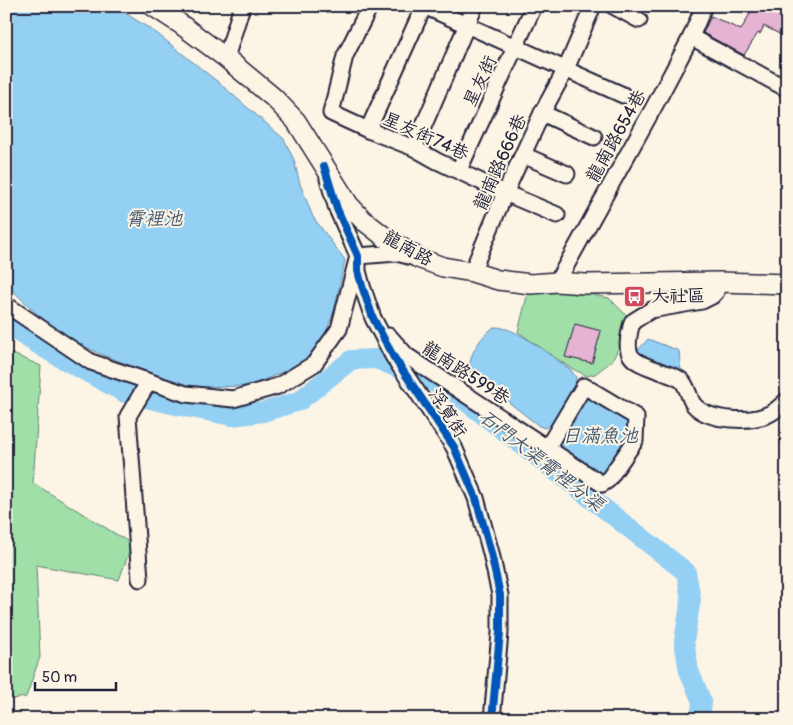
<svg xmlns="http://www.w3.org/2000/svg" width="793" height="725" viewBox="0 0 793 725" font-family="Pangolin,'LXGW WenKai TC',sans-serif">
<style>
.green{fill:#a0dfa8;stroke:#618072}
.water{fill:#94d0f4;stroke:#668aaa}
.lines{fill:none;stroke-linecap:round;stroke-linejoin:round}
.river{stroke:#94d0f4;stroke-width:20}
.building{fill:#e6b4d3;stroke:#22223b}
.minor-casing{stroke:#22223b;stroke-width:19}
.major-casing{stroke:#22223b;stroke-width:22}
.minor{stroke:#fcf5e5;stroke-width:15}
.major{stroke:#fcf5e5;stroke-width:19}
.cycleway-casing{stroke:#fcf5e5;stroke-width:11}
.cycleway{stroke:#0057b8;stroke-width:8}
.labels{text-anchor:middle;stroke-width:4;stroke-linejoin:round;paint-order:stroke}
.street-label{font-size:18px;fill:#22223b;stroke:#fcf5e5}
.poi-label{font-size:18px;fill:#22223b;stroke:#fcf5e5;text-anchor:start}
.water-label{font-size:19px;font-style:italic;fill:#445672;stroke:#fcf5e5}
</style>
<rect width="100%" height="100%" fill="#fcf5e5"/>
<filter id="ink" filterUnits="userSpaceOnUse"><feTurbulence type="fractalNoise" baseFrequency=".02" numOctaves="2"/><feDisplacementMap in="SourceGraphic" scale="10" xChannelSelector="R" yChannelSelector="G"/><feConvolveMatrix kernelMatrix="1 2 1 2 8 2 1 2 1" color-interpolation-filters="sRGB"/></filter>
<g filter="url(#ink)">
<g class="green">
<polygon points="558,288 609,298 632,321 612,361 595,374 587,376 569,367 518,332 528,292"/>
<polygon points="6,351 41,366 33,483 132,544 119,580 36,565 40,657 26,697 6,700"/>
</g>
<g class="water">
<polygon points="6,6 114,6 155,32 218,82 284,139 294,160 300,184 313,217 345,260 334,311 321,345 305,362 250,386 196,387 168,380 98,353 65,336 37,314 6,284"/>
<path d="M494,327C517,326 551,357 571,370L576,377C576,395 561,420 545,428L539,426L470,372C467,356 481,336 494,327Z"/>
<polygon points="648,339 679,351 681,372 659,369 636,352"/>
<path d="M590,396L629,420L632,438L603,476L594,469L559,448C560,433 579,405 590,396Z"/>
</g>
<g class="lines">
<polyline class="river" points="6,325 54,354 125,393 176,405 232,416 263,412 299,401 351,360 376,359 450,389 686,572 691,599 684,641 689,671 702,702 700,719"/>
</g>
<g class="building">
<polygon points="754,6 769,6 787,16 787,38 764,26 760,34 758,33 744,55 703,33 711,16 741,30"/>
<polygon points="575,324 601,331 592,363 565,357"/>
</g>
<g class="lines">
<defs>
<g id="minor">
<polyline points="370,6 345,56 331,113 368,130 414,148 437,161 505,193 557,215"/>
<polyline points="424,6 623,95"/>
<polyline points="613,6 639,20"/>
<polyline points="691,37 787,89"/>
<polyline points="226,58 242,6"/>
<polyline points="542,113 594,137"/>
<polyline points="368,130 424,6"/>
<polyline points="414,148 475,6"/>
<polyline points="523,155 567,174"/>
<polyline points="459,170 534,6"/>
<polyline points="328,179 337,209 358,256 358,271 362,286 373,318 393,356 454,447 476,498 491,553 500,595 500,633 492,719"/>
<polyline points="472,272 505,193 542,113 566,69 593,6"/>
<polyline points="557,282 655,105 691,37 704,6"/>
<path d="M718,282L716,292L712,296L702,301L651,310L632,322C622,361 631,360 665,373C670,375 678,377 682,381C688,387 689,399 694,405C709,422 753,423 771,413C777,410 782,404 787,401"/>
<polyline points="11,308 91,362 186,394 233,399 278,386 314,364 339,329 358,256 397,253 412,257"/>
<polyline points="389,336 407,356 602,484 608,480 635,441 636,417 584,386 547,448"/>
<polyline points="140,579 128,416 145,388 151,383"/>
</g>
<polyline id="major" points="153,6 179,23 226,58 274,98 296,121 349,205 363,220 386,238 418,258 443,267 472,272 498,280 531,284 557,282 585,284 718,282 787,284"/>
</defs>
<use href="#minor" class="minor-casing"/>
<use href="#major" class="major-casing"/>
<use href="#minor" class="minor"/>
<use href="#major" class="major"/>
<defs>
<polyline id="cycleway" points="324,166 337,209 358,256 358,271 362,286 373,318 393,356 454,447 476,498 491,553 500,595 500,633 492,719"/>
</defs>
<use href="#cycleway" class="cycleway-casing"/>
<use href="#cycleway" class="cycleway"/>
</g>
</g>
<defs>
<symbol id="bus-square" viewBox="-11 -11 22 22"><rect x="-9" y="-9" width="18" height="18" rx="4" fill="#d1495b" stroke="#fcf5e5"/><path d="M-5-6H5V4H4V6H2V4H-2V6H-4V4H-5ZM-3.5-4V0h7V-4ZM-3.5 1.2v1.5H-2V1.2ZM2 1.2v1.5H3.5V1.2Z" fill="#fff"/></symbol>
</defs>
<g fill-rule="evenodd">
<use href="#bus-square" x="622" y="284" width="25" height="25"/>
</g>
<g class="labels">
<g class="street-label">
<text transform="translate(480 81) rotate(-65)" y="6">星友街</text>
<text transform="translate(426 136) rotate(24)" y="6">星友街74巷</text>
<text transform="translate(616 136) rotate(-61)" y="6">龍南路654巷</text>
<text transform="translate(500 162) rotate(-66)" y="6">龍南路666巷</text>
<text transform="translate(408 248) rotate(29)" y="6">龍南路</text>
<text transform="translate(466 373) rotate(33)" y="6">龍南路599巷</text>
<text transform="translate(448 413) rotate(57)" y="6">浮筧街</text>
</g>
<g class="poi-label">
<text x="651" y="302">大社區</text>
</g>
<g class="water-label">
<text x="154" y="225">霄裡池</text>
<text x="600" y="442">日滿魚池</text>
<text transform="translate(542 460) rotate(38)" y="7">石門大渠霄裡分渠</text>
</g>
</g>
<rect width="793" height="725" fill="none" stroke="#fcf5e5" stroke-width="25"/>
<rect x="12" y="12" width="768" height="700" fill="none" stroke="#22223b" stroke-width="2" filter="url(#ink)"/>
<path d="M35 682v8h81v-8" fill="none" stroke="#22223b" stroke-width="2.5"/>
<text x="42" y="682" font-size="15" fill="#22223b" stroke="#fcf5e5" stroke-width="4" paint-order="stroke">50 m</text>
</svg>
